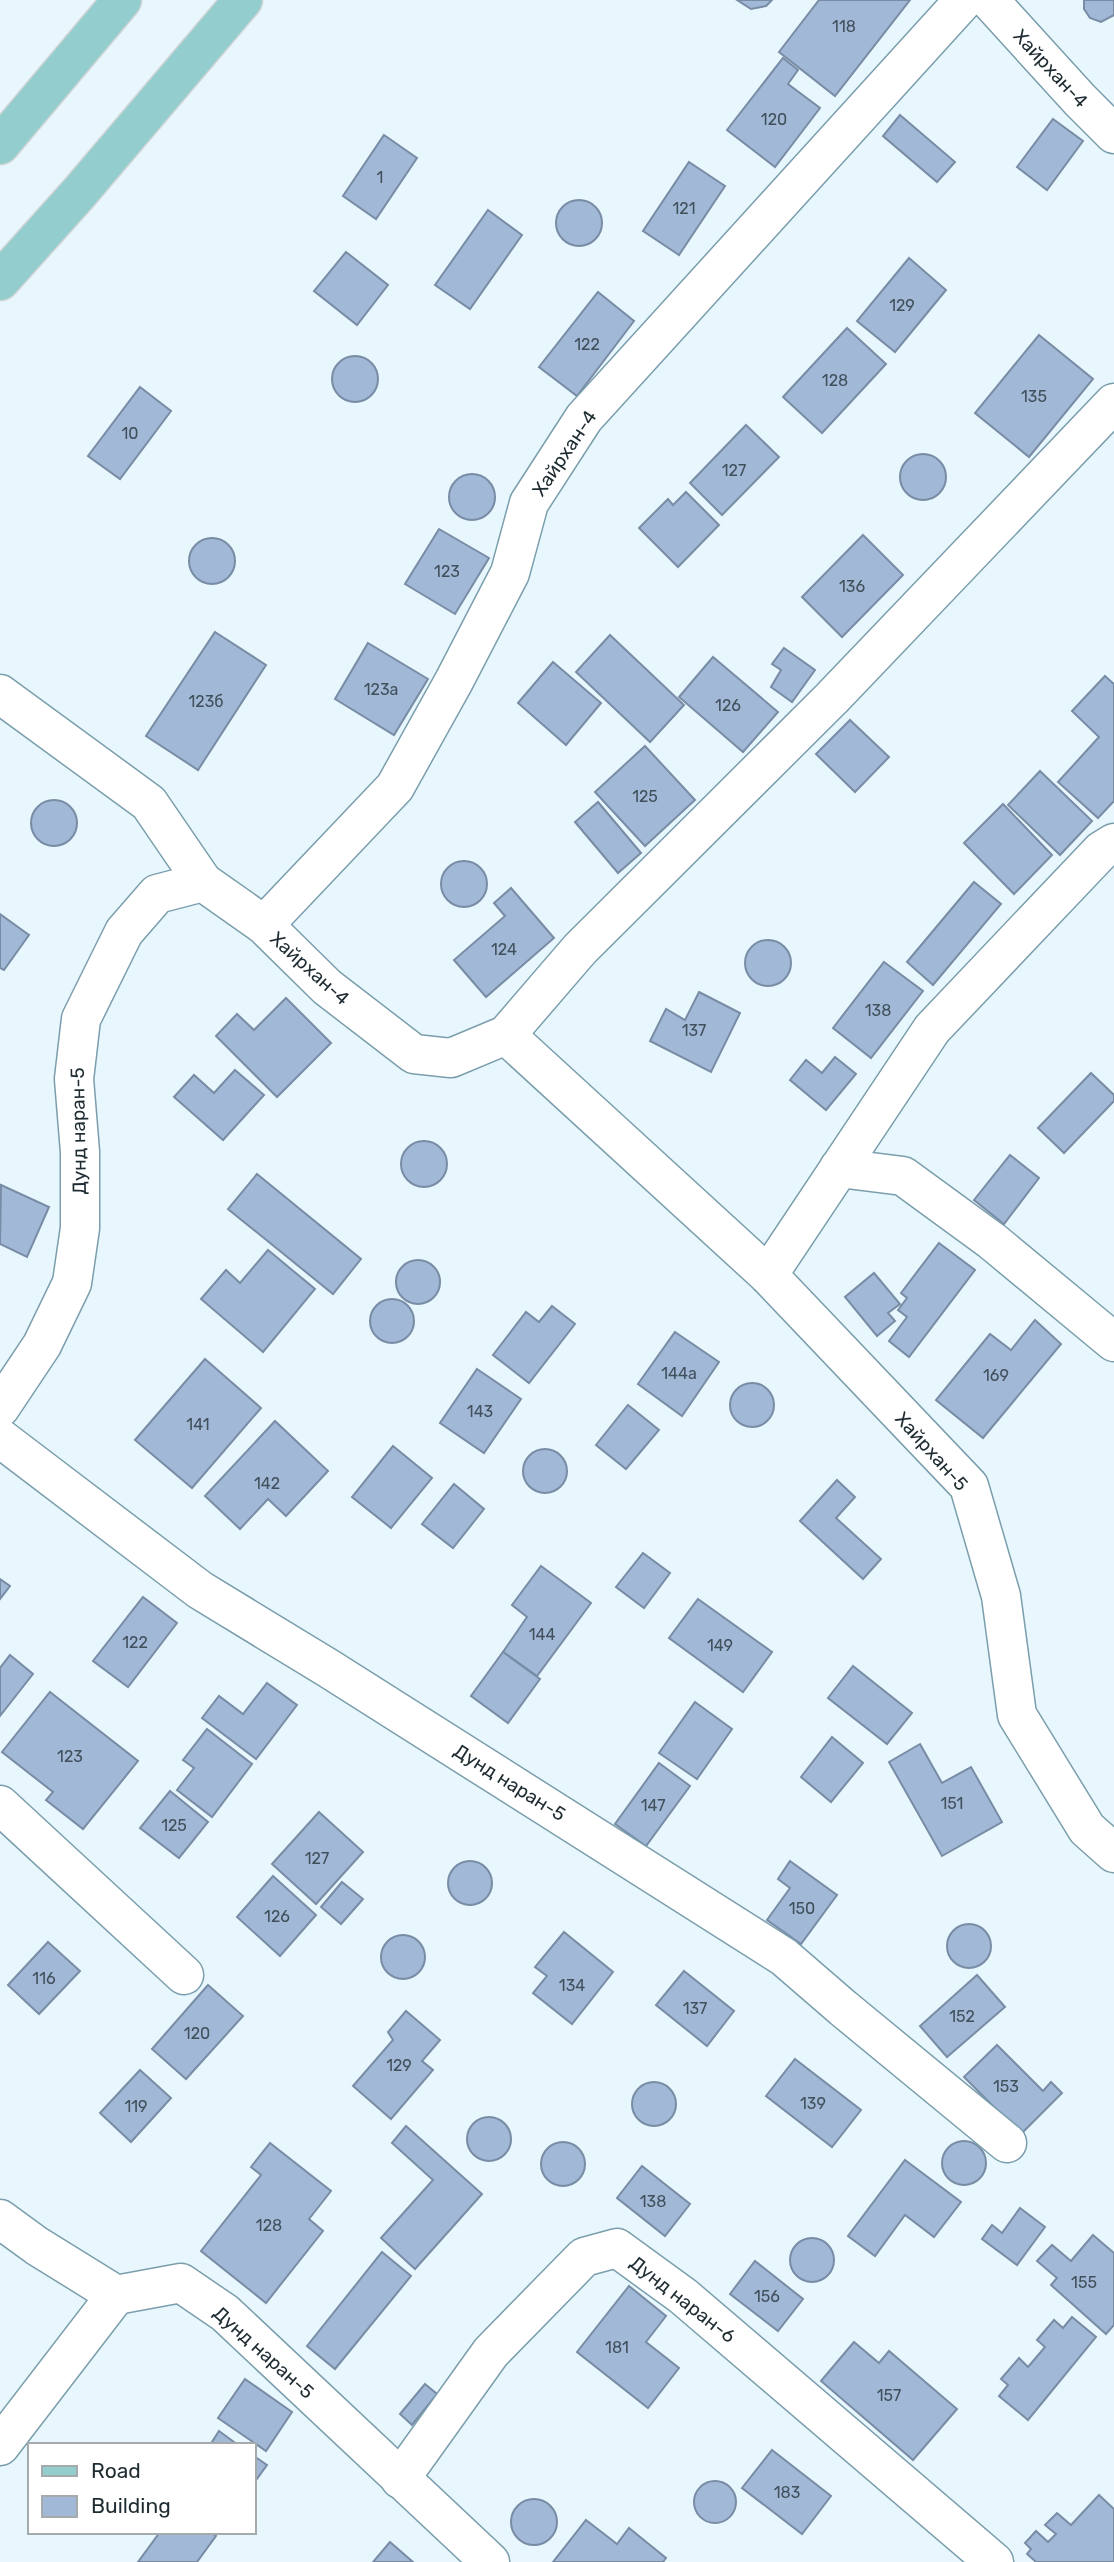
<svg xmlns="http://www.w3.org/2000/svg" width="1114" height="2562" viewBox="0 0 1114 2562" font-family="Rubik,sans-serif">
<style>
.building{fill:#a1b8d6;stroke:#798ca5;stroke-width:2}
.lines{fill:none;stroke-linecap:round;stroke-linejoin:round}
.minor-casing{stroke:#7b9ead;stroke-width:41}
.major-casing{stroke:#d2d5d6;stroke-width:41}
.minor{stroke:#fff;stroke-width:38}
.major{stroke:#93cdcd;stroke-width:38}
.labels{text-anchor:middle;stroke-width:5;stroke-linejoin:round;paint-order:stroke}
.number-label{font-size:16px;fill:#40505c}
.street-label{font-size:19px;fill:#1f2d33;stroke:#fff}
</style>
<rect width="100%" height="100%" fill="#e8f7fd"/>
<g class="building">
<polygon points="737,0 772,0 766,6 751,9"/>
<polygon points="819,0 910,0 835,96 779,52"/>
<polygon points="1084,0 1114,0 1114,15 1101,22 1090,18 1084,9"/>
<polygon points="783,58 798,70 788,84 820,108 775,167 727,130"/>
<polygon points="900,115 955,162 937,182 883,136"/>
<polygon points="1053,119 1083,141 1047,190 1017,167"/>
<polygon points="384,135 417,158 376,219 343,196"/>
<polygon points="689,162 725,186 679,255 643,231"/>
<circle cx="579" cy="223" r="23"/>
<polygon points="488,210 522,235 470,309 435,285"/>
<polygon points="346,252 388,285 357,325 314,291"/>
<polygon points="909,258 946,290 895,352 857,321"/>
<polygon points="598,292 634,321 577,396 539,367"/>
<polygon points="847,328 886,364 822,433 783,397"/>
<polygon points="1039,335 1093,379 1029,457 975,413"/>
<circle cx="355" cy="379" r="23"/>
<polygon points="140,387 171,411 120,479 88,456"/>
<polygon points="746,425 779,457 722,515 690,483"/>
<circle cx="923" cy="477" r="23"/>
<circle cx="472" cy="497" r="23"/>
<polygon points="686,492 719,525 678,567 639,528 668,499 673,505"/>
<polygon points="439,529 489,558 455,614 405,584"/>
<polygon points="863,535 903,575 842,637 802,597"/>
<circle cx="212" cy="561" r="23"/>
<polygon points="215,632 266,665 198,770 146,736"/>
<polygon points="610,635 684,705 650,742 576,672"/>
<polygon points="368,643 428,679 394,735 335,699"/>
<polygon points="784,648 815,670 792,702 771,687 781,670 772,664"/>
<polygon points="713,657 778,712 743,752 679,697"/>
<polygon points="553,662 601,703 566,745 518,703"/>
<polygon points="1105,676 1114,684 1114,801 1098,818 1058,782 1099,737 1072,711"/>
<polygon points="850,720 889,757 855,792 816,754"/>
<polygon points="645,746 695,800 645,846 595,792"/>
<polygon points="1040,771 1092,821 1060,855 1008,805"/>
<circle cx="54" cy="823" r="23"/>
<polygon points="598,802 641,853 618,873 575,822"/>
<polygon points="1003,804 1052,855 1014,894 964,843"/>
<circle cx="464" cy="884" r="23"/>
<polygon points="974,882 1001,904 933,985 907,962"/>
<polygon points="511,888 554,938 486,997 454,960 505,916 494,903"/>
<polygon points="0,914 29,935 4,970 0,968"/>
<circle cx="768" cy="963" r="23"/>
<polygon points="884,962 923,991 871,1058 833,1028"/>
<polygon points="699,992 740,1013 711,1072 650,1041 666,1009 685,1020"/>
<polygon points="286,998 331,1043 277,1097 216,1036 237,1014 254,1030"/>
<polygon points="835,1057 856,1074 826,1110 790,1080 806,1060 822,1073"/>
<polygon points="235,1070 264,1095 223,1140 174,1097 194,1075 214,1093"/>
<polygon points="1091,1073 1114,1095 1114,1101 1064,1153 1038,1128"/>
<circle cx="424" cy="1164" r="23"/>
<polygon points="1010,1155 1039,1178 1004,1224 974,1200"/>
<polygon points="257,1174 361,1259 333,1294 228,1209"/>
<polygon points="1,1185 49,1207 27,1257 0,1244"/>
<polygon points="939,1243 975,1270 909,1357 889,1341 907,1317 898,1310 907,1298 901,1293"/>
<polygon points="268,1250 315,1289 263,1352 201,1299 226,1270 240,1283"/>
<circle cx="418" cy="1282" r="22"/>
<polygon points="874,1273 900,1304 888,1313 895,1321 877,1336 845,1297"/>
<circle cx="392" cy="1321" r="22"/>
<polygon points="552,1306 575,1324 529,1383 493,1355 526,1312 539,1322"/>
<polygon points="1035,1320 1061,1344 983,1438 936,1400 990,1334 1011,1350"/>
<polygon points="675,1332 719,1362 682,1416 638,1384"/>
<polygon points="205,1359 261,1408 192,1488 135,1440"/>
<polygon points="477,1369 521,1399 484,1453 440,1423"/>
<circle cx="752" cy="1405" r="22"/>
<polygon points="628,1405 659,1430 626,1469 596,1445"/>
<polygon points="275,1421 328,1471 286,1516 268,1499 240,1529 205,1496"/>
<polygon points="393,1446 432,1478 391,1528 352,1497"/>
<circle cx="545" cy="1471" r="22"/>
<polygon points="837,1480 855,1497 836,1518 881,1559 863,1579 800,1521"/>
<polygon points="454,1484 484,1509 453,1548 422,1524"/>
<polygon points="643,1553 670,1573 644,1608 616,1587"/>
<polygon points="541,1566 591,1603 537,1676 503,1652 527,1617 512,1605"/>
<polygon points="0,1579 10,1586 0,1599"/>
<polygon points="143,1597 177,1623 128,1687 93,1661"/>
<polygon points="698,1599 772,1652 743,1692 669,1638"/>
<polygon points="503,1652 540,1679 508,1723 471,1696"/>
<polygon points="10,1655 33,1674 0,1716 0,1668"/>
<polygon points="853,1666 912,1713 887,1744 828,1698"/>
<polygon points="267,1683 297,1705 256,1759 202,1718 219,1696 243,1714"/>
<polygon points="50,1692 138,1761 83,1829 46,1800 53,1792 2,1752"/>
<polygon points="695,1702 732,1729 697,1779 659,1753"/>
<polygon points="207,1729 252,1764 212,1817 177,1790 194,1768 183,1760"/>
<polygon points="832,1737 863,1763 831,1802 801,1777"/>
<polygon points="920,1744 942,1783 971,1767 1002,1822 942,1856 889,1762"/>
<polygon points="659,1763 690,1786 646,1846 615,1824"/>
<polygon points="170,1791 208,1822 179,1858 140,1828"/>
<polygon points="319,1812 363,1852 316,1904 272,1864"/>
<circle cx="470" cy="1883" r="22"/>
<polygon points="790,1861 837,1895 801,1944 767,1920 790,1888 778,1879"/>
<polygon points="273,1876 316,1915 280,1956 237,1917"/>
<polygon points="342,1882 363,1899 341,1924 321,1907"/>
<circle cx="969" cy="1946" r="22"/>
<polygon points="564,1932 613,1972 572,2024 533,1993 547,1976 535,1967"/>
<circle cx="403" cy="1957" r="22"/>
<polygon points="48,1942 80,1971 39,2014 8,1985"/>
<polygon points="684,1971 734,2011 707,2046 656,2005"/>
<polygon points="977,1975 1005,2007 947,2057 920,2026"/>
<polygon points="208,1985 243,2016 186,2079 152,2049"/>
<polygon points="406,2011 440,2040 422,2061 433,2070 391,2119 353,2086 393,2040 388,2032"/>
<polygon points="997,2045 1043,2091 1051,2082 1062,2093 1021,2134 964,2077"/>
<polygon points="795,2059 861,2110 832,2147 766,2096"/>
<polygon points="140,2070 171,2098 131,2142 100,2113"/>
<circle cx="654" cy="2104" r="22"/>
<circle cx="489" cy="2139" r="22"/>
<polygon points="406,2126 482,2194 415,2269 381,2238 433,2180 392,2143"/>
<circle cx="964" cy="2163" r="22"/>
<circle cx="563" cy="2164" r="22"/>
<polygon points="270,2143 331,2191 309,2219 323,2231 266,2303 201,2251 261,2175 251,2167"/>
<polygon points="905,2160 961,2202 934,2237 905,2215 875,2256 848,2236"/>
<polygon points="642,2166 690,2204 665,2236 617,2198"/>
<polygon points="1020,2208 1045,2227 1017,2265 982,2239 992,2225 1002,2233"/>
<polygon points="1093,2235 1114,2253 1114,2325 1106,2334 1051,2285 1057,2278 1037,2261 1052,2245 1071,2261"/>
<circle cx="812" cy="2260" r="22"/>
<polygon points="382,2252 411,2276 335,2369 307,2346"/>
<polygon points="755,2261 803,2299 778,2331 730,2294"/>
<polygon points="629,2286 666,2316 646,2342 679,2368 648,2408 577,2352"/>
<polygon points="1072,2317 1096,2337 1028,2420 999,2396 1008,2385 1001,2379 1019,2358 1028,2367 1045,2347 1037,2340 1054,2320 1063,2328"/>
<polygon points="854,2342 879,2363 889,2351 957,2409 913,2460 821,2381"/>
<polygon points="245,2379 292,2412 266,2451 218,2418"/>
<polygon points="425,2384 437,2394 412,2425 400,2414"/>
<polygon points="219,2431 238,2445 210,2445"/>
<polygon points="772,2450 831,2496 802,2534 742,2488"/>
<polygon points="254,2456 267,2465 254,2483"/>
<circle cx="715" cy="2502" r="21"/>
<polygon points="1099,2495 1114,2509 1114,2562 1036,2562 1027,2554 1031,2549 1025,2543 1036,2531 1048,2542 1056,2534 1045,2525 1057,2513 1071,2525"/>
<circle cx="534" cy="2522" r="23"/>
<polygon points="586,2520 617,2544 629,2528 666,2558 663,2562 553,2562"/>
<polygon points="160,2532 211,2532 216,2536 197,2562 138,2562"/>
<polygon points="390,2542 413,2562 373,2562"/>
</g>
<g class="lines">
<defs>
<g id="minor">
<polyline points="989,0 1080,100 1114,134"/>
<polyline points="0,694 149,803 203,882"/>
<polyline points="264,925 395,787 454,681 510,573 529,503 584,418 964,0"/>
<polyline points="506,1035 768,1275 969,1486 1001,1596 1017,1715 1087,1829 1114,1853"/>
<polyline points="839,1168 903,1176 992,1241 1114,1342"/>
<polyline points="768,1275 932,1029 1101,851 1114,843"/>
<polyline points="0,1408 42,1345 72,1283 80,1228 80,1152 74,1079 81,1019 124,932 157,894 203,882 264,925 327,987 414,1054 451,1058 506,1035 580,949 832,698 1114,403"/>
<polyline points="0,1438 200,1590 328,1668 784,1957 843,2008 1007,2143"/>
<polyline points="0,1805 184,1975"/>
<polyline points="0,2219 37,2246 116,2295 181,2283 225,2313 490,2562"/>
<polyline points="0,2446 116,2295"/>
<polyline points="400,2479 491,2352 584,2257 617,2248 683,2296 994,2562"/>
</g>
<g id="major">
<polyline points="0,145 122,0"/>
<polyline points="0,281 79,193 243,0"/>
</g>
</defs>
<use href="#minor" class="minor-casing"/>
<use href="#major" class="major-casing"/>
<use href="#minor" class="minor"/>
<use href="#major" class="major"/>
</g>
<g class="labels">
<g class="number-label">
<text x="844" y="32">118</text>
<text x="774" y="125">120</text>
<text x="380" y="183">1</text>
<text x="684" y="214">121</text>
<text x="902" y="311">129</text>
<text x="587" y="350">122</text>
<text x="835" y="386">128</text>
<text x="1034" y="402">135</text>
<text x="130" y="439">10</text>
<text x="734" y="476">127</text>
<text x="447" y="577">123</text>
<text x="852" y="592">136</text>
<text x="381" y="695">123а</text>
<text x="206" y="707">123б</text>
<text x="728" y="711">126</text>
<text x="645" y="802">125</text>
<text x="504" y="955">124</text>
<text x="878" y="1016">138</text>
<text x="694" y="1036">137</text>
<text x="679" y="1379">144а</text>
<text x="996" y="1381">169</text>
<text x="480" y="1417">143</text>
<text x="198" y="1430">141</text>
<text x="267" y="1489">142</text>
<text x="542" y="1640">144</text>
<text x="135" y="1648">122</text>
<text x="720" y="1651">149</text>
<text x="70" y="1762">123</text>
<text x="952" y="1809">151</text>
<text x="653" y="1811">147</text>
<text x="174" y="1831">125</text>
<text x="317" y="1864">127</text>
<text x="802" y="1914">150</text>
<text x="277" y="1922">126</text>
<text x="44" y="1984">116</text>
<text x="572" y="1991">134</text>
<text x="695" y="2014">137</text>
<text x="962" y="2022">152</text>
<text x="197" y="2039">120</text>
<text x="399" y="2071">129</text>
<text x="1006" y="2092">153</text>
<text x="813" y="2109">139</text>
<text x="136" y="2112">119</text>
<text x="653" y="2207">138</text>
<text x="269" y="2231">128</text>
<text x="1084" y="2288">155</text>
<text x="767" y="2302">156</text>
<text x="617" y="2353">181</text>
<text x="889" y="2401">157</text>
<text x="787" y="2498">183</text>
</g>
<g class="street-label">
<text transform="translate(1051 68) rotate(47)" y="7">Хайрхан-4</text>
<text transform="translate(564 453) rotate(-56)" y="7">Хайрхан-4</text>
<text transform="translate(310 968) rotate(42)" y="7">Хайрхан-4</text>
<text transform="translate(78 1131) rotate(-91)" y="7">Дунд наран-5</text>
<text transform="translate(932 1451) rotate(48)" y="7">Хайрхан-5</text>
<text transform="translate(510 1782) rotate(32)" y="7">Дунд наран-5</text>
<text transform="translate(683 2299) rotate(38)" y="7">Дунд наран-6</text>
<text transform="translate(264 2352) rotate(42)" y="7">Дунд наран-5</text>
</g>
</g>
<rect x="28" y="2443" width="228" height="91" fill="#ffffff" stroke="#a5abad" stroke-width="2"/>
<rect x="42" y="2466" width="35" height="10" fill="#93cdcd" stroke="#a5abad" stroke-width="2"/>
<text x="91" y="2478" font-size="21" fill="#1f2d33">Road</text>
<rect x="42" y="2496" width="35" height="21" fill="#a1b8d6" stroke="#a5abad" stroke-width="2"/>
<text x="91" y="2513" font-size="21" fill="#1f2d33">Building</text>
</svg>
